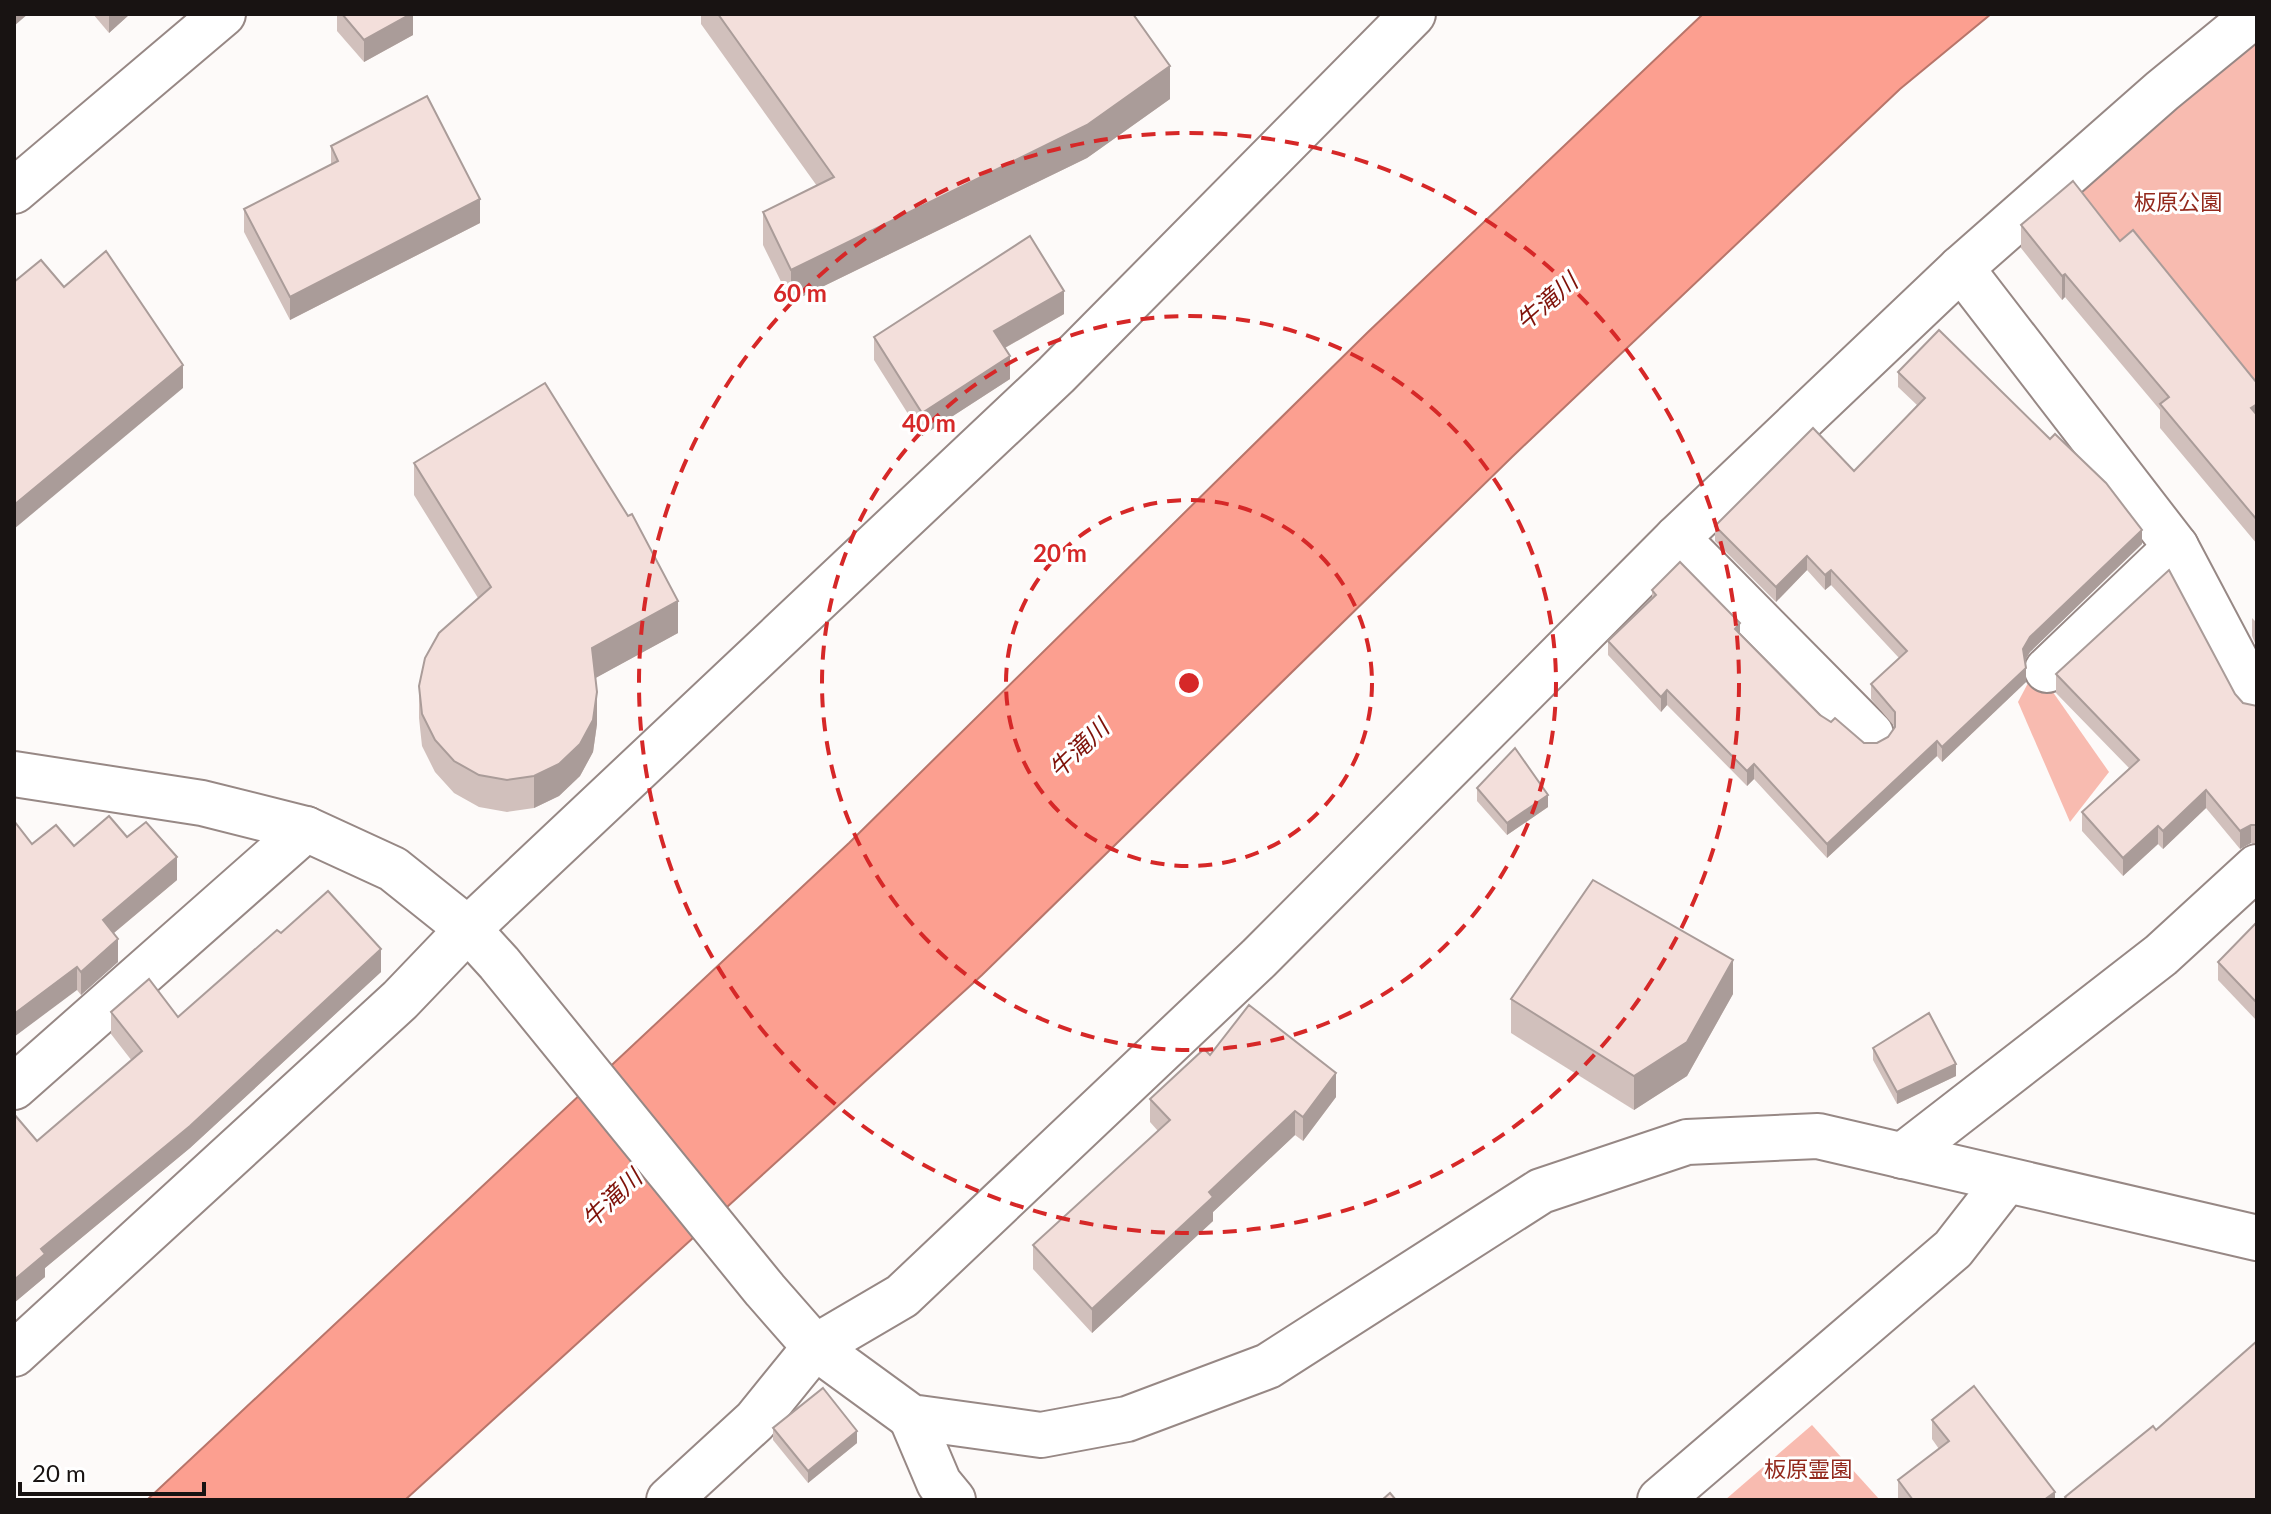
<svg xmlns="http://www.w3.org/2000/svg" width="2271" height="1514" viewBox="0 0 2271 1514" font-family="Lato,'Noto Sans JP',sans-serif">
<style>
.green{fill:#f8bbb0}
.water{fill:#fc9f90;stroke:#b8756a;stroke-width:2}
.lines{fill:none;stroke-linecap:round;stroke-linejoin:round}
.minor-casing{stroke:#978885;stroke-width:48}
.minor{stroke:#fff;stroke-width:44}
.wall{fill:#d1c0bc}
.shaded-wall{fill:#aa9c99}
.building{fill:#f3dfdb;stroke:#aa9c99;stroke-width:2}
.ring{fill:none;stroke:#d62828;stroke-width:4;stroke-dasharray:14 10}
.labels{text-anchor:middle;stroke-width:6;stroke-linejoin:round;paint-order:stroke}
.park-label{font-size:22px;fill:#93291d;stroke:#fff}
.water-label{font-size:24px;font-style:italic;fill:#7f1209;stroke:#fff}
.centre{fill:#d62828;stroke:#fff;stroke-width:4}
.ring-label{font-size:24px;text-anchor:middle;font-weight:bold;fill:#d62828;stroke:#fff;stroke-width:6;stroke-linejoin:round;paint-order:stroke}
</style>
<rect width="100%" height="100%" fill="#fdfaf9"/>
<g class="green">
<polygon points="2257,37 2257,422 2067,190"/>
<polygon points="2036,668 2109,772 2070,822 2018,702"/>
<polygon points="1812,1425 1880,1500 1725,1500"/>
</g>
<polygon class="water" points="1703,14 1991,14 1900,89 1512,457 982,975 405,1500 147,1500 849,843 1368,332"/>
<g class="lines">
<defs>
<g id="minor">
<polyline points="14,191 223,14"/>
<polyline points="1961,268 2176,547 2257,700"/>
<polyline points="1677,538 1871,734"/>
<polyline points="2047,670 2176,547"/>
<polyline points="14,774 202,803 306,829 393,869 468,929 499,963 765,1290 815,1347 911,1417 1041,1435 1127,1419 1268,1366 1541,1191 1687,1142 1818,1136 2257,1238"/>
<polyline points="14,1087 306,829"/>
<polyline points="1902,1156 2161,955 2257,867"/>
<polyline points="14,1354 400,1000 468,929 1056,375 1413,14"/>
<polyline points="911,1417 939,1483 953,1500"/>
<polyline points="669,1500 755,1421 815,1347 902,1296 1259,958 1677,538 1961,268 2162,91 2256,14"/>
<polyline points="1660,1500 1953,1249 2006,1181"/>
</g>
</defs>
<use href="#minor" class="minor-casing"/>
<use href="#minor" class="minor"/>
</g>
<g class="wall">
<polygon points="93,14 130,14 109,33"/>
<polygon points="337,14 413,14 413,35 364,62 337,31"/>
<polygon points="701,14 1133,14 1170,99 1087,158 791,302 763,245 763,212 817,186 701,24"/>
<polygon points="331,146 480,223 290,320 244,232 244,209 331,164"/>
<polygon points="2021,225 2120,241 2257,383 2257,544 2160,428 2160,410 2065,297 2062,300 2021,248"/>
<polygon points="1064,314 1005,348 1010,379 922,436 874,360 874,337"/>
<polygon points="1898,372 2142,544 2030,652 2025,660 2026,682 1942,762 1937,756 1827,858 1754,779 1747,786 1667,705 1661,712 1608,655 1608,641 1652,599 1652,590 1740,634 1820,715 1864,743 1877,743 1888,737 1895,727 1871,699 1871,684 1899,658 1831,585 1825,590 1807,570 1776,602 1715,541 1715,526 1854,471 1917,405 1898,387"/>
<polygon points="414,463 678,633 595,678 597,724 593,752 580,776 559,796 534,808 507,812 479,807 454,793 435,772 422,746 419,718 419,686 478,598 414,495"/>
<polygon points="2252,618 2257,623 2257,648 2252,636"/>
<polygon points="2056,674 2235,694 2243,703 2257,706 2257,843 2251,843 2240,849 2206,808 2163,849 2158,844 2123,876 2082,831 2082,812 2129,768 2056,693"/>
<polygon points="1477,788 1548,807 1507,835 1477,801"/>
<polygon points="127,837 177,880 114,933 118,962 81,995 77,990 32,844 74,846"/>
<polygon points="2257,922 2257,1021 2218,980 2218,962"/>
<polygon points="281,933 381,972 190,1148 45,1268 45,1277 14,1303 14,1114 37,1141 132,1061 111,1034 111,1012 178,1017"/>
<polygon points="1733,994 1687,1076 1634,1110 1511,1033 1511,999"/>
<polygon points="1873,1048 1956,1076 1897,1104 1873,1060"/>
<polygon points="1210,1055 1336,1097 1303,1141 1295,1135 1213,1212 1213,1221 1092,1333 1033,1269 1033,1245 1158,1131 1150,1122 1150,1099"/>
<polygon points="1932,1420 2055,1500 1898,1500 1898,1480 1939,1449 1932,1439"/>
<polygon points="773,1428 857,1443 808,1483 773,1440"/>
</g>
<g class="shaded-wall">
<polygon points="14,14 28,14 14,26"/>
<polygon points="109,14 130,14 109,33"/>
<polygon points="411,14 413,14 413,35 364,62 364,40"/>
<polygon points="1170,66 1170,99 1087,158 791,302 791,270"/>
<polygon points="480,199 480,223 290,320 290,297"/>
<polygon points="2065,274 2065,297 2062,300 2062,276"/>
<polygon points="1064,291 1064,314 994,354 994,331"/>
<polygon points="1010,356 1010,379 922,436 922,413"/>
<polygon points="183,365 183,388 14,529 14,505"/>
<polygon points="2257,404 2257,427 2251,408"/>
<polygon points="2142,530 2142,544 2030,652 2023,664 2023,649 2030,637"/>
<polygon points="1807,556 1807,570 1776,602 1776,587"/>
<polygon points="1831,570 1831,585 1825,590 1825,575"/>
<polygon points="678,601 678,633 592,680 592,648"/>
<polygon points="1740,623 1740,638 1735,629"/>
<polygon points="2026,668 2026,682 1942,762 1942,747"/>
<polygon points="1667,690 1667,705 1661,712 1661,697"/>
<polygon points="597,692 597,724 593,752 580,776 559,796 534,808 534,776"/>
<polygon points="1937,741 1937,756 1827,858 1827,844"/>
<polygon points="1754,764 1754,779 1747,786 1747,771"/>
<polygon points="2206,790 2206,808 2163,849 2163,831"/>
<polygon points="1548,795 1548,807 1507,835 1507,823"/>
<polygon points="2251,825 2251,843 2240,849 2240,831"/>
<polygon points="2158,826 2158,844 2123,876 2123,858"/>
<polygon points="177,857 177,880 103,942 103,920"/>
<polygon points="118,939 118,962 81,995 81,972"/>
<polygon points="381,949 381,972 190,1148 45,1268 45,1277 14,1303 14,1280 41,1249"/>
<polygon points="1733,960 1733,994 1687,1076 1634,1110 1634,1076"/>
<polygon points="77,967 77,990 14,1037 14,1014"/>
<polygon points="1956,1064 1956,1076 1897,1104 1897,1092"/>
<polygon points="1336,1073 1336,1097 1303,1141 1303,1117"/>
<polygon points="1295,1111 1295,1135 1213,1212 1213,1221 1092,1333 1092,1309 1209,1192"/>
<polygon points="857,1431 857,1443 808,1483 808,1471"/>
<polygon points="2055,1492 2055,1500 2044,1500"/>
</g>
<g class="building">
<polygon points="342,14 411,14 364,40"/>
<polygon points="718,14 1133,14 1170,66 1087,125 791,270 763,212 834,177"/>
<polygon points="427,96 480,199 290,297 244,209 338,161 331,146"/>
<polygon points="2073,181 2120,241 2133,230 2257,383 2257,404 2251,408 2257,415 2257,520 2160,404 2169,397 2065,274 2062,276 2021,225"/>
<polygon points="1030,236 1064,291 994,331 1010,356 922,413 874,337"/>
<polygon points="106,251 183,365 14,505 14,282 41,260 64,287"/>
<polygon points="1939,330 2050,439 2055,434 2106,483 2142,530 2030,637 2023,649 2026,668 1942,747 1937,741 1827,844 1754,764 1747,771 1667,690 1661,697 1608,641 1656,595 1652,590 1680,562 1740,623 1735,629 1820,715 1831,722 1835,718 1864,743 1877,743 1888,737 1895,727 1895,712 1871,684 1907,651 1831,570 1825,575 1807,556 1776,587 1715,526 1813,428 1854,471 1925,398 1898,372"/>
<polygon points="545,383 628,516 632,514 678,601 592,648 597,692 593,720 580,744 559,764 534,776 507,780 479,775 454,761 435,740 422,714 419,686 425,658 439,633 491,587 414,463"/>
<polygon points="2169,570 2235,694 2243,703 2257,706 2257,825 2251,825 2240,831 2206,790 2163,831 2158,826 2123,858 2082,812 2139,760 2056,674"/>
<polygon points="1515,748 1548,795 1507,823 1477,788"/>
<polygon points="109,816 127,837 146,822 177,857 103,920 118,939 81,972 77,967 14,1014 14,821 32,844 56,825 74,846"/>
<polygon points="1593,880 1733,960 1687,1042 1634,1076 1511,999"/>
<polygon points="328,891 381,949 190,1126 41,1249 45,1254 14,1280 14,1114 37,1141 142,1051 111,1012 149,979 178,1017 277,930 281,933"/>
<polygon points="2257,922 2257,1003 2218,962"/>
<polygon points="1249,1005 1336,1073 1303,1117 1295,1111 1209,1192 1213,1197 1092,1309 1033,1245 1170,1120 1150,1099 1204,1049 1210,1055"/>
<polygon points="1929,1013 1956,1064 1897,1092 1873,1048"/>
<polygon points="2257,1341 2257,1500 2067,1500 2065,1497 2153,1426 2156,1430"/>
<polygon points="1974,1386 2055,1492 2044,1500 1913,1500 1898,1480 1949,1441 1932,1420"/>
<polygon points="823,1388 857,1431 808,1471 773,1428"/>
<polygon points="1390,1493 1396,1500 1382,1500"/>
</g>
<g class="ring">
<circle cx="1189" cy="683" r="183"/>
<circle cx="1189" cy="683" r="367"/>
<circle cx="1189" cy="683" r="550"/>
</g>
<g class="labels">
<g class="park-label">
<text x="2178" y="210">板原公園</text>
<text x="1808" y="1477">板原霊園</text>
</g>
<g class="water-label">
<text transform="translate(1547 302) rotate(-41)" y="8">牛滝川</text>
<text transform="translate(1079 749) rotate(-44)" y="8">牛滝川</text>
<text transform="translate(612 1199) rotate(-44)" y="8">牛滝川</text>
</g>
</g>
<circle cx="1189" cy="683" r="12" class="centre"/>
<g class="ring-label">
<text x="800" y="302">60 m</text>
<text x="929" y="432">40 m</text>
<text x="1060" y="562">20 m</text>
</g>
<rect width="2271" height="1514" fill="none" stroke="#181312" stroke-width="32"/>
<path d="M20 1482v12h184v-12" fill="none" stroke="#181312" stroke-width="4"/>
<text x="32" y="1482" font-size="24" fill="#181312" stroke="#ffffff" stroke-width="6" paint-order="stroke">20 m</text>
</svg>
